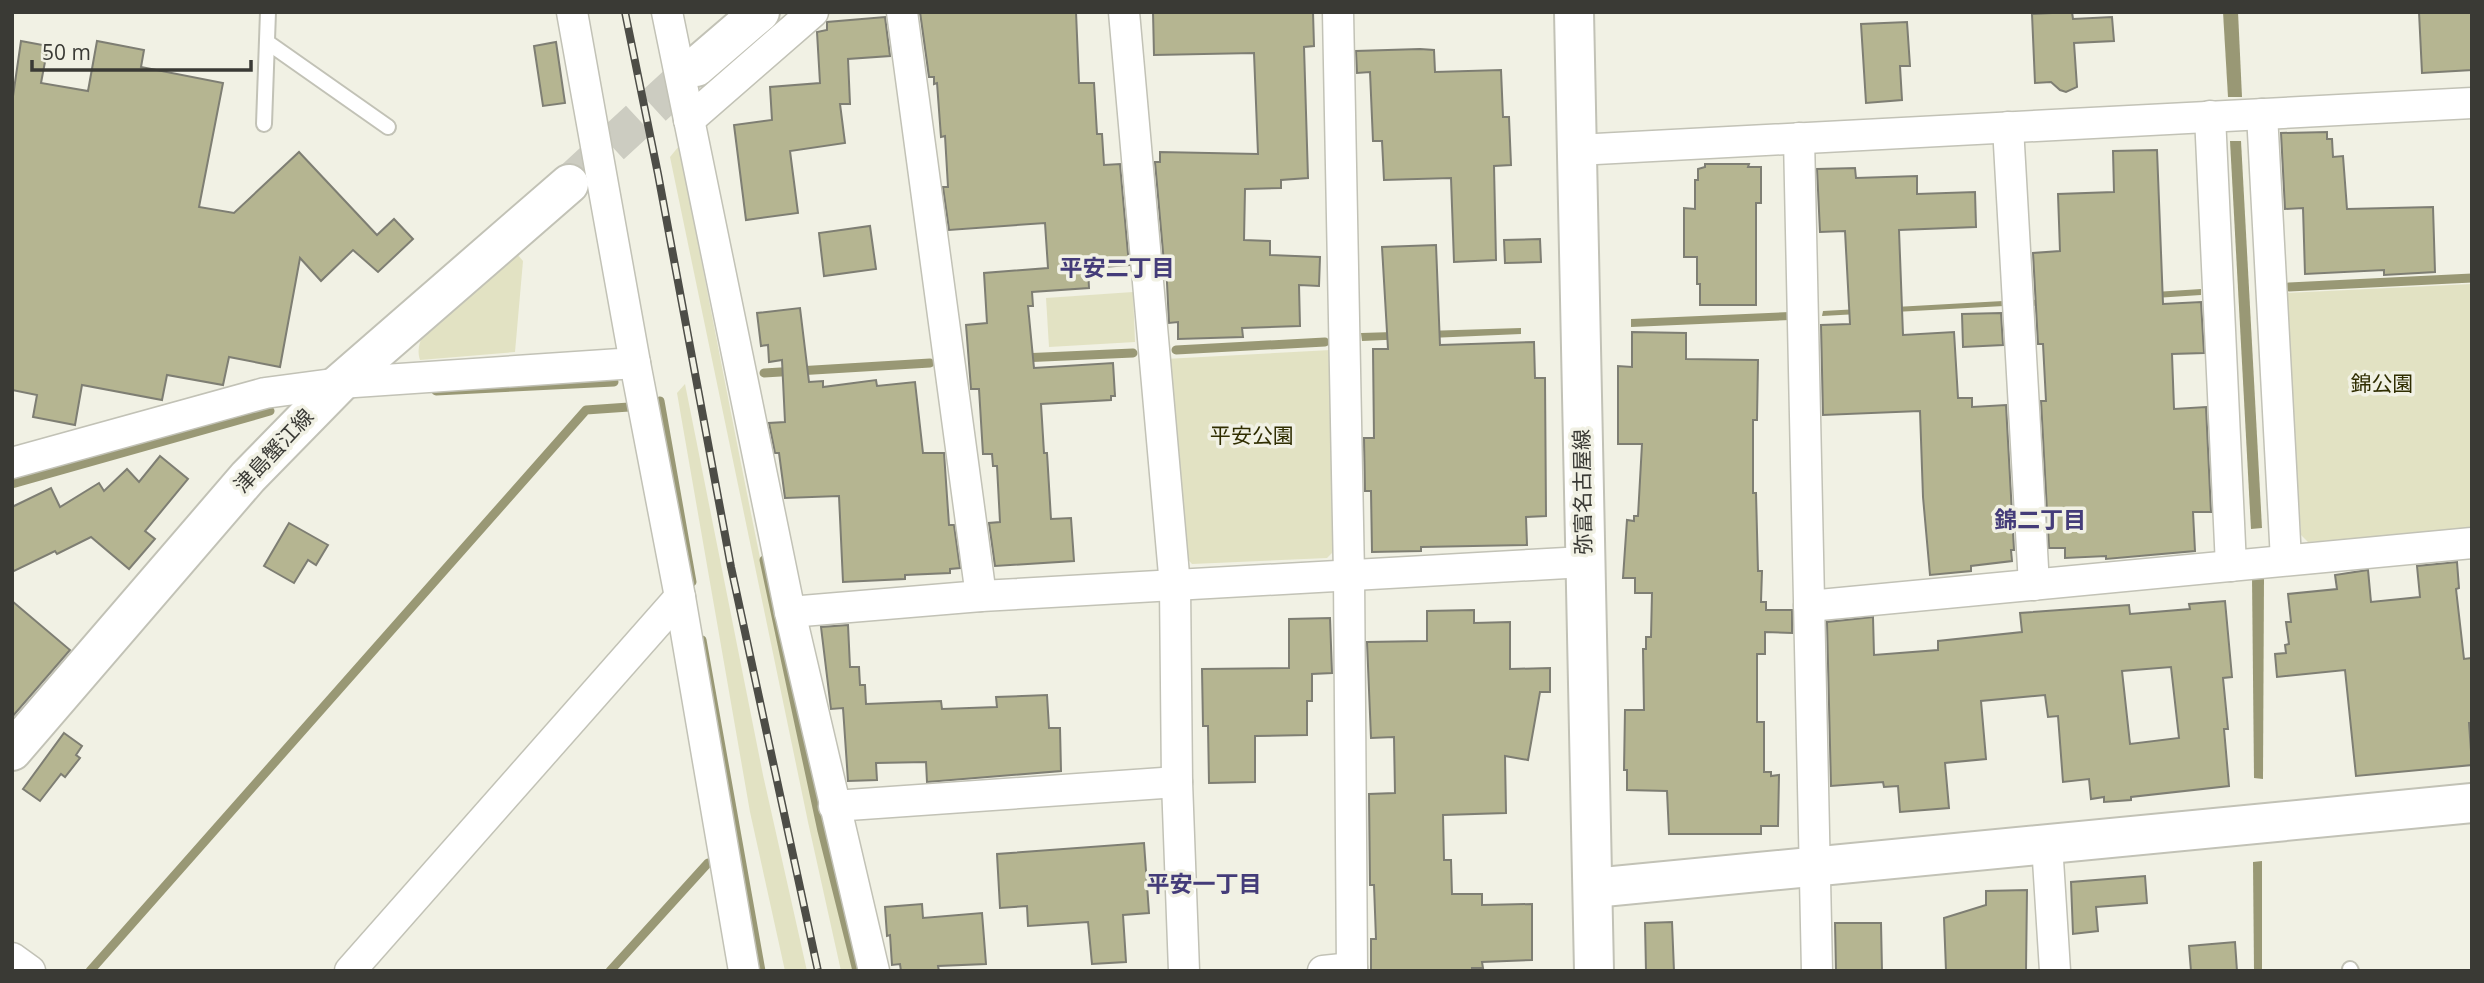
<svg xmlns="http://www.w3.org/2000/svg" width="2484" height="983" viewBox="0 0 2484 983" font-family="'Open Sans','Noto Sans JP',sans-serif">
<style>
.green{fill:#e2e2c3}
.water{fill:#999875}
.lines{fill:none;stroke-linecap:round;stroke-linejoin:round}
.stream{stroke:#999875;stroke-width:9}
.building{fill:#b5b591;stroke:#7e7e73;stroke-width:2;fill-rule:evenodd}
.secondary-tunnel{stroke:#ccccc1;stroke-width:38;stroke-dasharray:38 19;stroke-linecap:butt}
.lane-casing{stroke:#c2c2b6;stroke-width:18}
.street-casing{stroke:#c2c2b6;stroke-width:33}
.secondary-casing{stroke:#c2c2b6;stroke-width:42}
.primary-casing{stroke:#c2c2b6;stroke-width:42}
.lane{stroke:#fff;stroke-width:14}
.street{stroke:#fff;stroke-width:30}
.secondary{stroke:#fff;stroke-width:38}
.primary{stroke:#fff;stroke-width:38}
.rail-casing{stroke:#4d4d47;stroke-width:8}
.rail{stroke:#f1f1e4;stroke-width:5;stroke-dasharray:16;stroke-linecap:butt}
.labels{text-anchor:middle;stroke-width:7;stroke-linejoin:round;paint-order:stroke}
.park-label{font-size:21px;fill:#2f2d00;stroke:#f1f1e4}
.street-label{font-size:21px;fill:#3a3a35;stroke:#f1f1e4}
.neighbourhood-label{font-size:23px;font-weight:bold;fill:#443c79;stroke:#f1f1e4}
</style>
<rect width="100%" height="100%" fill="#f1f1e4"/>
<g class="green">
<path d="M679,146C733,422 784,698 853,971H841L808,822L670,157Z"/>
<path d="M517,254L523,261L515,352L420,360C417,351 419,343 423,335Z"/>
<polygon points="2472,284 2472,529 2308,542 2301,535 2286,293"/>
<polygon points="1133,292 1135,342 1049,347 1046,298"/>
<polygon points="1331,350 1334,551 1327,558 1192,564 1182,553 1165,359"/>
<polygon points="685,384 763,775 807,971 785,971 750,812 677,393"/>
</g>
<g class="water">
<polygon points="2223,12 2238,12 2242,97 2228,97"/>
<polygon points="2230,141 2241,141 2262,528 2251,529"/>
<polygon points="2201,289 2201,295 2032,306 2032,300"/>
<polygon points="2003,301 2004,306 1822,316 1823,311"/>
<polygon points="1790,312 1790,320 1631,327 1631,319"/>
<polygon points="1521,328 1521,334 1362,341 1361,333"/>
<polygon points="2252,577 2264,578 2263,779 2254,778"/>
<polygon points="2262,861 2262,971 2254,971 2253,862"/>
</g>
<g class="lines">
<g class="stream">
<polyline points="2289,287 2472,278"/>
<polyline points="1176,350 1325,342"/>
<polyline points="1021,358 1133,353"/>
<polyline points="764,373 930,363"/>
<polyline points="436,391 614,382"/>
<polyline points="660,401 692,582"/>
<polyline points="12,484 270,411"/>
<polyline points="764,560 822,831 857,971"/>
<polyline points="702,640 761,971"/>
<polyline points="90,971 586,410 629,407"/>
<polyline points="610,971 708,863"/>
</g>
</g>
<g class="building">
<polygon points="920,12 1076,12 1079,83 1094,83 1097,134 1102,134 1104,165 1120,164 1129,265 1088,268 1089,288 1032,292 1033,306 1028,306 1034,368 1113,363 1115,396 1111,396 1111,400 1041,404 1044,453 1047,453 1051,519 1071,518 1074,561 995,566 989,523 1000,522 997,466 993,466 992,454 983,454 979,389 971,389 966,325 987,323 984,273 1048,268 1045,223 949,230 943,187 948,187 945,136 941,137 937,83 934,84 934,77 929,77"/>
<polygon points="1153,12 1313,12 1314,46 1304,47 1308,178 1281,180 1281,188 1245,189 1244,240 1270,241 1270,255 1320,257 1319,286 1299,285 1300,326 1242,328 1243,337 1178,339 1178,322 1169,323 1166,263 1164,263 1155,162 1160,162 1160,152 1258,154 1254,53 1154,55"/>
<polygon points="2072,12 2073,19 2112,17 2114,41 2074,43 2077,87 2066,92 2060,90 2051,82 2035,83 2032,14"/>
<polygon points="2419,12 2472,12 2472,70 2422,73"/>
<polygon points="885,17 890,56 848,59 850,104 840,104 845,143 790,151 798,213 746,220 734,125 772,120 770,87 820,83 817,32 827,30 827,22"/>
<polygon points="1907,22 1910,66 1900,66 1902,100 1866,103 1861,24"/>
<polygon points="21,41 48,46 41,83 88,91 97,41 144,50 141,67 223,83 199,207 234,213 299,152 377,235 394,219 413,239 378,272 353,250 321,281 300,258 280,367 229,357 223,385 167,375 162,400 82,385 75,425 33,417 37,395 12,390 12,103"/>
<polygon points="556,42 565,103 543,106 534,46"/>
<polygon points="1420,49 1434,50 1435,72 1501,70 1503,117 1509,117 1511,165 1494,166 1496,260 1454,262 1451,178 1384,180 1382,141 1373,141 1370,72 1357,73 1356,51"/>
<polygon points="2327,132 2327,139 2332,139 2333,157 2343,156 2347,209 2433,207 2435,272 2384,275 2384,270 2305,274 2303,208 2285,209 2281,133"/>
<polygon points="2157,150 2163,304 2201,302 2204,353 2172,354 2174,409 2206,407 2211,512 2193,512 2195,551 2106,559 2106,556 2065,558 2065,548 2049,548 2041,401 2046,401 2043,344 2038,344 2033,253 2060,251 2058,194 2114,192 2113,151"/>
<polygon points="1705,164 1749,164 1748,167 1761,167 1761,203 1756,203 1756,305 1700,305 1700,284 1697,284 1697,257 1684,257 1684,208 1695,209 1695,180 1698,180 1698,169 1705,167"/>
<polygon points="1855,168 1856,178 1917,176 1917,194 1975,192 1976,227 1899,230 1903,335 1954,332 1958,398 1972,398 1972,407 2006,405 2014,550 2011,550 2012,561 1971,566 1971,571 1930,575 1923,497 1920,411 1823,415 1821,325 1850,324 1845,231 1820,232 1817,169"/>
<polygon points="870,226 876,269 824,276 819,233"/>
<polygon points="1540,239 1541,262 1505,263 1504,240"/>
<polygon points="1436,245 1440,345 1534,342 1535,378 1545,378 1546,516 1526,517 1527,545 1421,547 1421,551 1372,552 1371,491 1365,491 1364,438 1374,438 1373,349 1388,349 1382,247"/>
<polygon points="800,308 809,382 823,381 823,387 876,380 877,386 915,382 923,453 944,453 949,525 954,525 960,568 950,569 950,573 905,575 905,579 843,582 839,496 785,498 779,453 775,453 769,423 785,422 782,360 769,362 768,345 761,346 757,313"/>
<polygon points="2001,313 2003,345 1963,347 1962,314"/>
<polygon points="1632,332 1686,333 1686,359 1758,360 1757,420 1753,420 1753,493 1756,493 1758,571 1762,571 1761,602 1766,602 1766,610 1792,610 1792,633 1765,632 1765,654 1757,654 1757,722 1764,722 1764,772 1771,772 1771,776 1779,775 1778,826 1761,826 1761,834 1669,834 1667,791 1627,790 1627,770 1624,770 1625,710 1644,710 1643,649 1646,649 1646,637 1651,637 1652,593 1635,593 1635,578 1623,578 1627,520 1634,521 1634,516 1638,516 1642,444 1618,444 1618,366 1632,367"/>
<polygon points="160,456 188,479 145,531 155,539 129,569 91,537 57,554 55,551 12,572 12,507 51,488 60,507 99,483 104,491 127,469 139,482"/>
<polygon points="289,523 328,545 316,565 308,560 294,583 264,566"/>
<polygon points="2457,562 2459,588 2456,589 2464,659 2472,658 2472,723 2469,723 2472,765 2356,776 2345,670 2277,677 2275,654 2286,653 2285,645 2289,644 2286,622 2291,622 2288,594 2337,589 2335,575 2368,570 2371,602 2420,597 2417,566"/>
<polygon points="12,601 70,650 12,717"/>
<path d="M2225,601L2232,677L2223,678L2228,729H2224L2229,786L2131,797V800L2104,802V797L2091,799L2089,779L2063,782L2058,716L2048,717L2045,695L1981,701L1986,759L1945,763L1949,808L1900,812L1898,786L1884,787L1883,782L1831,786L1827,622L1873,617L1874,655L1938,650V641L2022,632L2020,613L2129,605L2130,614L2190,609L2189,604ZM2171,667L2179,738L2130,744L2122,671Z"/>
<polygon points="1474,610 1474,623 1510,622 1510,669 1550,668 1550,692 1540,692 1528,760 1505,756 1506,813 1443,815 1444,860 1451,860 1452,894 1482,894 1482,905 1532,904 1532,960 1482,962 1483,968 1472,968 1472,971 1371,971 1371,939 1376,939 1374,885 1370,885 1369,794 1395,793 1394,737 1371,738 1367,642 1427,641 1427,611"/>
<polygon points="1330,618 1332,673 1312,674 1312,701 1307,701 1307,735 1255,736 1255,782 1209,783 1208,726 1203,726 1202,669 1289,668 1289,619"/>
<polygon points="848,625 850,667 859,667 860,685 865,685 866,704 941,701 942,709 997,707 996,697 1047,695 1049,728 1060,728 1061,771 927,782 926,762 876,763 877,780 848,781 843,708 831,709 821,627"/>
<polygon points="64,733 82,746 76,755 80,758 65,777 61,774 40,801 23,789"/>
<polygon points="1144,843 1149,913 1123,915 1126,962 1092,964 1088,922 1028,926 1027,906 1000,908 997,854"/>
<polygon points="2145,876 2147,903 2096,907 2098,931 2073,934 2071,882"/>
<polygon points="2027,890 2026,971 1946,971 1944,918 1986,905 1986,891"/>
<polygon points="922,904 923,918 982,913 986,964 938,966 939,971 901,971 900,964 892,965 890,935 887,936 885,907"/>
<polygon points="1672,922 1674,971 1646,971 1645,923"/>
<polygon points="1835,923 1881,923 1882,971 1836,971"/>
<polygon points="2235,942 2237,971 2191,971 2189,946"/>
</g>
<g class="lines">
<polyline class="secondary-tunnel" points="569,184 696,67"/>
<defs>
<g id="lane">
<polyline points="267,42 388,127"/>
<polyline points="264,124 268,12"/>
<polyline points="2350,969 2351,971"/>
</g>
<g id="street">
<polyline points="667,12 790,612 874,971"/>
<polyline points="902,12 981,596"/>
<polyline points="1124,12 1175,586 1177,782 1184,971"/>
<polyline points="1338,12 1349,575 1352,971"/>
<polyline points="2262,114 2286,560"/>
<polyline points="2210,116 2231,566"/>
<polyline points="689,120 813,12"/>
<polyline points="2008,127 2034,585"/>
<polyline points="1799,138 1817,971"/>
<polyline points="1577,150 2472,103"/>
<polyline points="635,363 680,597 744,971"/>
<polyline points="12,463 265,393 340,383 635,363 572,12"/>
<polyline points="1809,606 2472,543"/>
<polyline points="790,612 981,596 1584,562"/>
<polyline points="834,806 1177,782"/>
<polyline points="2047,844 2055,971"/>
<polyline points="12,958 30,971"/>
<polyline points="350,971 680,597"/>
<polyline points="1323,971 1352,968"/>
</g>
<g id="secondary">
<polyline points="696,67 760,12"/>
<polyline points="12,751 248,477 340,383 569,184"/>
<polyline points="1593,888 2472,803"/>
</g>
<polyline id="primary" points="1574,12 1594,971"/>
</defs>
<use href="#lane" class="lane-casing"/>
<use href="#street" class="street-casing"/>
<use href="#secondary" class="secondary-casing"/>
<use href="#primary" class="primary-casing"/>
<use href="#lane" class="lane"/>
<use href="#street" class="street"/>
<use href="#secondary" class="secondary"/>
<use href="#primary" class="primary"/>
<defs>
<polyline id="rail" points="625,12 658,174 731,567 818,971"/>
</defs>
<use href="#rail" class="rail-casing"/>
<use href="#rail" class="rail"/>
</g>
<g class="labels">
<g class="park-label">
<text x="2382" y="391">錦公園</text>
<text x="1252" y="443">平安公園</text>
</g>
<g class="street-label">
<text transform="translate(274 451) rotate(-47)" y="7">津島蟹江線</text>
<text transform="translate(1583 492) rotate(-91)" y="7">弥富名古屋線</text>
</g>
<g class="neighbourhood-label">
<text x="1117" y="276">平安二丁目</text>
<text x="2040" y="528">錦二丁目</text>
<text x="1204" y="892">平安一丁目</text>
</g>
</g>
<rect width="2484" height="983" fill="none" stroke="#3a3a35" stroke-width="28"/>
<path d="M32 60v10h219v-10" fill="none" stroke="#3a3a35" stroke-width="3.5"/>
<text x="42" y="60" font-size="21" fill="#3a3a35" stroke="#f1f1e4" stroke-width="5" paint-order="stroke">50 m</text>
</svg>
